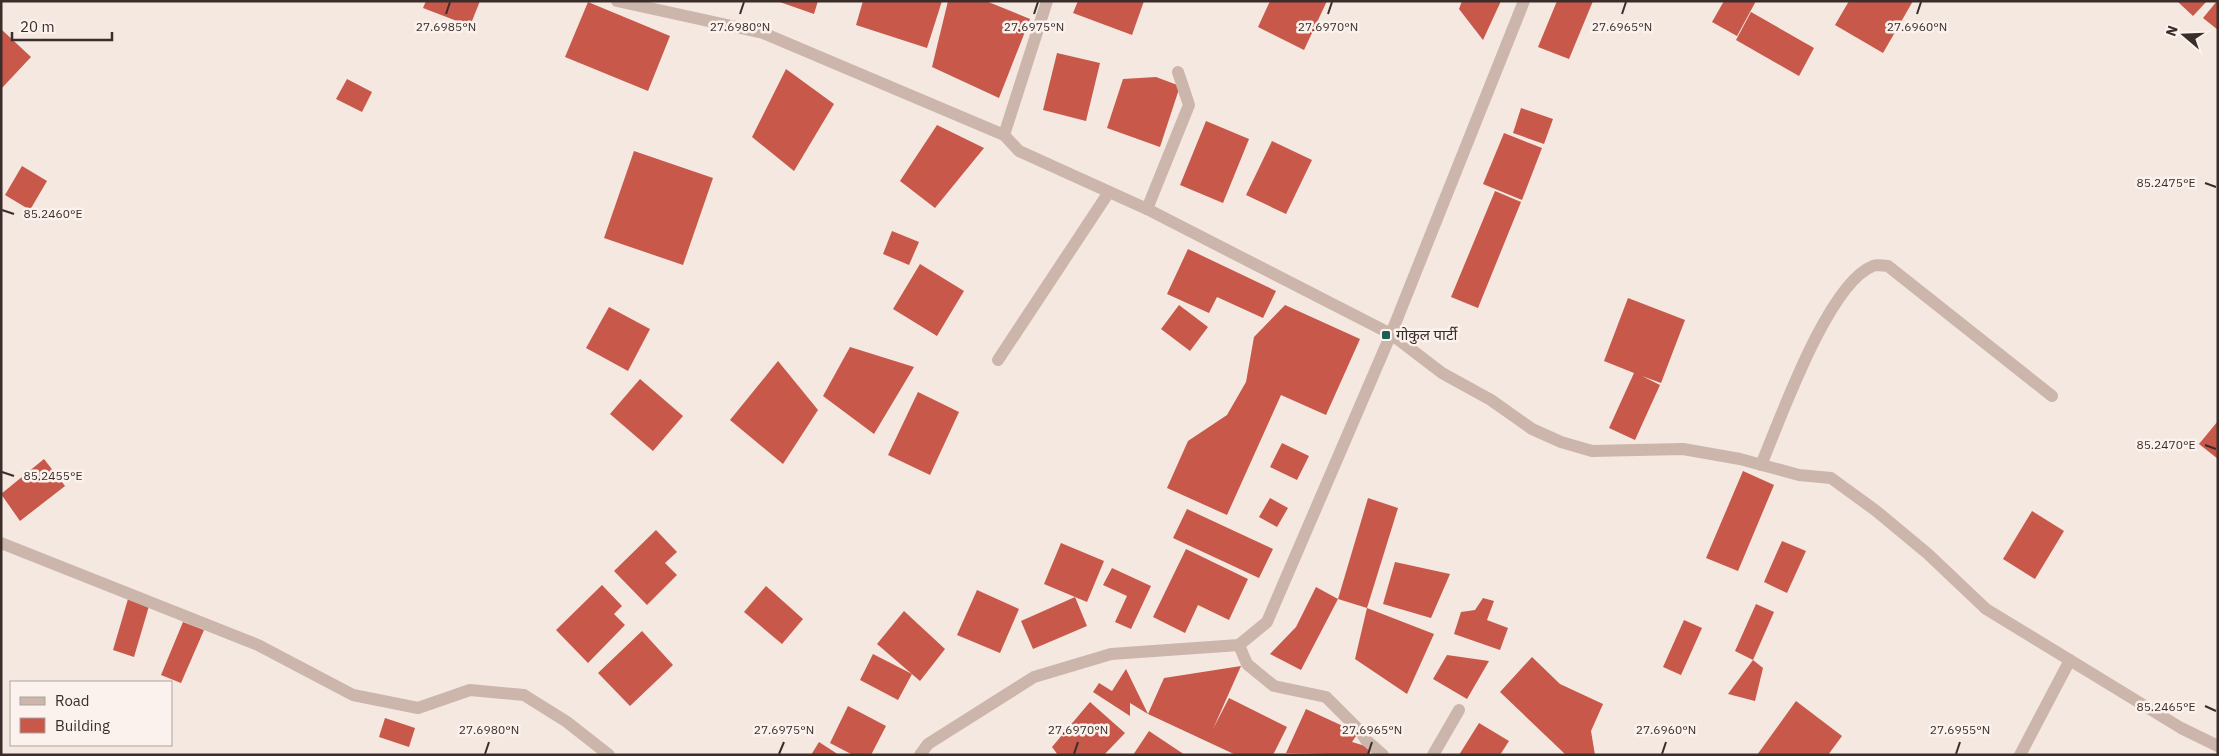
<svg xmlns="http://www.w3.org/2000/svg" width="2219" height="756" viewBox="0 0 2219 756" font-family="'IBM Plex Sans','Noto Sans Devanagari',sans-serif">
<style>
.building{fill:#c7584a}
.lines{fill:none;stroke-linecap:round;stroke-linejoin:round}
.minor{stroke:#ccb6ab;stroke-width:12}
.ticks{fill:none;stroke:#3a2d2a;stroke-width:2}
.poi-dot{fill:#1f5d58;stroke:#fbf2ed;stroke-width:2}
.labels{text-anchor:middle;stroke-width:5;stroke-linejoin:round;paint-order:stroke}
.poi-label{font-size:15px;fill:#3a2d2a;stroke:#fbf2ed;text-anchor:start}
.ticks-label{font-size:12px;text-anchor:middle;fill:#3a2d2a;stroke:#fbf2ed;stroke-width:5;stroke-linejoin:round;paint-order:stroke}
</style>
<rect width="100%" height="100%" fill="#f4e8e0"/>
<g class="building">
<polygon points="426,1 480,1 470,26 423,8"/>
<polygon points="777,1 818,1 814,14"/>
<polygon points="863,1 942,1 927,48 856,25"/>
<polygon points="948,1 986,1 1030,19 999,98 932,67"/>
<polygon points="1078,1 1144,1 1132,35 1073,13"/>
<polygon points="1270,1 1327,1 1304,50 1258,27"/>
<polygon points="1462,1 1501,1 1483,40 1459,9"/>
<polygon points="1557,1 1593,1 1569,59 1538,47"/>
<polygon points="1724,1 1756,1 1737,36 1712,22"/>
<polygon points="1849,1 1913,1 1883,53 1835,25"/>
<polygon points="2177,1 2207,1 2193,16"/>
<polygon points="2217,1 2218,1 2218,30 2203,18"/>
<polygon points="588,2 670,36 648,91 565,57"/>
<polygon points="1751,12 1814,48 1799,76 1736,40"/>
<polygon points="1,29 31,57 1,89"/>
<polygon points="1057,53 1100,63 1086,121 1043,110"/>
<polygon points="786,69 834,104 794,171 752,137"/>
<polygon points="1156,77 1180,86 1160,147 1107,128 1123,79"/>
<polygon points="347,79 372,92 362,112 336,99"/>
<polygon points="1521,108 1553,119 1544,144 1513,133"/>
<polygon points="1206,121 1249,139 1223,203 1180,185"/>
<polygon points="937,125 984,148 935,208 900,181"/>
<polygon points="1504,133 1542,148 1522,200 1483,184"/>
<polygon points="1272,141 1312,160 1286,214 1246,195"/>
<polygon points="634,151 713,178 683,265 604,238"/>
<polygon points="22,166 47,181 30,210 5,195"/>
<polygon points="1495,191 1521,202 1478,308 1451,297"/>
<polygon points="892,231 919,242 909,265 883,254"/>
<polygon points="1188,249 1276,291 1263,318 1217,297 1209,313 1167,294"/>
<polygon points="920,264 964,291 937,336 893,309"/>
<polygon points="1628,298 1685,320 1661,383 1642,376 1660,385 1635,440 1609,428 1634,373 1604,361"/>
<polygon points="1179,305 1208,327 1190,351 1161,329"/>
<polygon points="1285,305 1360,339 1326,415 1281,395 1227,515 1167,488 1188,441 1227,415 1246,382 1254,337"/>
<polygon points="609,307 650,329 628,371 586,348"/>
<polygon points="850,347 914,367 874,434 823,396"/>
<polygon points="778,361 818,410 783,464 730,420"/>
<polygon points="640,379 683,416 653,451 610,414"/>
<polygon points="918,392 959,412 930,475 888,455"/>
<polygon points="2218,421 2218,459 2199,444"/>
<polygon points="1282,443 1309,456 1297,480 1270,467"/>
<polygon points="44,459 65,486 20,521 1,494"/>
<polygon points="1743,471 1774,485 1738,571 1706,558"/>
<polygon points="1270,498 1288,508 1277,527 1259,517"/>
<polygon points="1368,498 1398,508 1367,608 1338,599"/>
<polygon points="1187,509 1273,549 1259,578 1173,538"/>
<polygon points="2032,511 2064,531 2035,579 2003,559"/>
<polygon points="656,530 677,552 665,563 677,575 647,605 614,571"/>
<polygon points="1782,541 1806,551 1787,593 1764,582"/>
<polygon points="1061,543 1104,561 1087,602 1044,584"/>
<polygon points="1186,549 1248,579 1229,620 1198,605 1185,633 1153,617"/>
<polygon points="1395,562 1450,574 1431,618 1383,604"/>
<polygon points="1112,568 1151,586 1131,629 1115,622 1127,596 1103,585"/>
<polygon points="602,585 622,606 614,614 625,625 588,663 556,630"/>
<polygon points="766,586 803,619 782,644 744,612"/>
<polygon points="1316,587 1338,599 1301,670 1270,654 1296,627"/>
<polygon points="977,590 1019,609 1000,653 957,635"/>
<polygon points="1075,597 1087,626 1033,649 1021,621"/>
<polygon points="1483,598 1494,601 1487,620 1508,628 1500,650 1454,634 1461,612 1475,610"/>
<polygon points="128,599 149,606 134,657 113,650"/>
<polygon points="1756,604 1774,612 1753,660 1735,651"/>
<polygon points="1367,608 1434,634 1407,694 1355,659"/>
<polygon points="904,611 945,649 920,681 877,644"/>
<polygon points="1684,620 1702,628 1681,675 1663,667"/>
<polygon points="183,622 204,630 181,683 161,675"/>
<polygon points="642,631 673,665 630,706 598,673"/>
<polygon points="873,654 912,674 898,700 860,680"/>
<polygon points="1447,655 1489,661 1467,699 1433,679"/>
<polygon points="1532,657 1560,684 1603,704 1591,731 1595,755 1566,755 1500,692"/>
<polygon points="1753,660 1763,668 1755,701 1728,694"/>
<polygon points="1241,666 1213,729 1229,698 1287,727 1273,755 1236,755 1148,714 1164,678"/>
<polygon points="1126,669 1148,714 1130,703 1130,716 1093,692 1099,683 1112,691"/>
<polygon points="1796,701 1842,736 1828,755 1757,755"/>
<polygon points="1090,702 1125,733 1104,755 1058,755 1052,747"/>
<polygon points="848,706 886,726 871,755 853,755 830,743"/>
<polygon points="1306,709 1358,733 1352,742 1372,748 1369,755 1286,753"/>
<polygon points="385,718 415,728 409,747 379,737"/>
<polygon points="1479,723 1509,741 1500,755 1459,755"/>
<polygon points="1149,731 1185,755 1133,755"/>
<polygon points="819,742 839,755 811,755"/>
</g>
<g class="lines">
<g class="minor">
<polyline points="617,1 763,33 1004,135 1019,151 1147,209 1391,334 1442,373 1491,400 1532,429 1561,442 1592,451 1683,449 1740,459 1799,475 1831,478 1875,510 1928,554 1986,609 2181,728 2218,746"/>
<polyline points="1004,135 1047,1"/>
<polyline points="1147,209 1189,105 1178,72"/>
<polyline points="998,360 1109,192"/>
<path d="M1761,465C1780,420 1828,283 1873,266C1877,264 1883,266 1888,266L2052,396"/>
<polyline points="1,543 258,645 353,695 418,708 470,690 524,695 567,722 609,755"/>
<polyline points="1239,645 1247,664 1274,686 1326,697 1361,732 1366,740 1383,755"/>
<polyline points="920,755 928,744 1034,677 1111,654 1239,645 1267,622 1391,334 1524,1"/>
<polyline points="1433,755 1459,710"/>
<polyline points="2020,755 2070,660"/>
</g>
</g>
<path class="ticks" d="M446,14L450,2M740,14L744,2M1034,14L1038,2M1328,14L1332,2M1622,14L1626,2M1917,14L1921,2M2205,183L2216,187M2,210L14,214M2205,445L2216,449M2,472L14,476M2205,706L2216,711M485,754L489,742M779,754L784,742M1074,754L1078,742M1368,754L1372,742M1662,754L1666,742M1956,754L1960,742"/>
<rect class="poi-dot" x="1381" y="330" width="10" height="10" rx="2.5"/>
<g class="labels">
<g class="poi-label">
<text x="1396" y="340">गोकुल पार्टी</text>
</g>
</g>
<g class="ticks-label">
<text x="446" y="31">27.6985°N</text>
<text x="740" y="31">27.6980°N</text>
<text x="1034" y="31">27.6975°N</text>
<text x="1328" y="31">27.6970°N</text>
<text x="1622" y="31">27.6965°N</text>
<text x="1917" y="31">27.6960°N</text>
<text x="2166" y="187">85.2475°E</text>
<text x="53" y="218">85.2460°E</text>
<text x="2166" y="449">85.2470°E</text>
<text x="53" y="480">85.2455°E</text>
<text x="2166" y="711">85.2465°E</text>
<text x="489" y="734">27.6980°N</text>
<text x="784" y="734">27.6975°N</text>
<text x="1078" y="734">27.6970°N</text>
<text x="1372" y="734">27.6965°N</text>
<text x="1666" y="734">27.6960°N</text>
<text x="1960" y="734">27.6955°N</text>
</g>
<rect width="2219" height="756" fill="none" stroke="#3a2d2a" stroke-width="5"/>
<rect x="10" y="681" width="162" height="65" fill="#fbf2ed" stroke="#aea39f"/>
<rect x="20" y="697" width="25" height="8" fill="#ccb6ab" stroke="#aea39f"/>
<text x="55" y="706" font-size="15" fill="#3a2d2a">Road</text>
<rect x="20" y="718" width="25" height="15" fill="#c7584a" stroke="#aea39f"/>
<text x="55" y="731" font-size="15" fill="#3a2d2a">Building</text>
<g transform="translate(2184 35) rotate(289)" stroke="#fbf2ed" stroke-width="4" paint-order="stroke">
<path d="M0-4L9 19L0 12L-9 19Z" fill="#3a2d2a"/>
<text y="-8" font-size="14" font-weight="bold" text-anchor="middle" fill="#3a2d2a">N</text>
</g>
<path d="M12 32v8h100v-8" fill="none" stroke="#3a2d2a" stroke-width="2.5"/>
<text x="20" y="32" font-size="15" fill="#3a2d2a" stroke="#fbf2ed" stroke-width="4" paint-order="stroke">20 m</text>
</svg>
